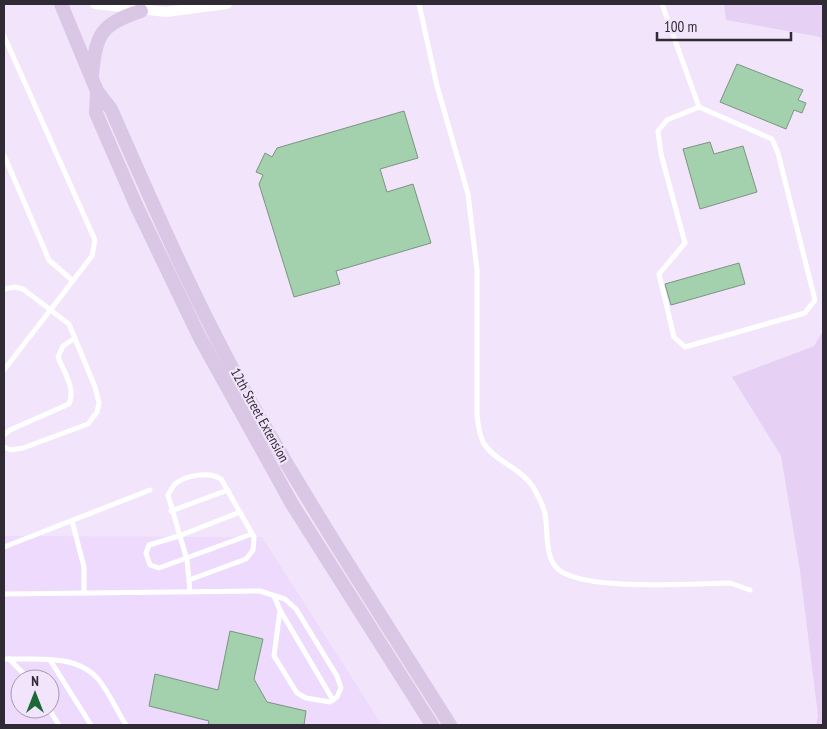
<svg xmlns="http://www.w3.org/2000/svg" width="827" height="729" viewBox="0 0 827 729" font-family="'PT Sans Narrow',sans-serif">
<style>
.built{fill:#eedafc;fill-rule:evenodd}
.green{fill:#e6d1f5}
.building{fill:#a3d1ad;stroke:#7b9480}
.lines{fill:none;stroke-linecap:round;stroke-linejoin:round}
.lane{stroke:#fff;stroke-width:5}
.street{stroke:#fff;stroke-width:10}
.secondary{stroke:#d9c7e5;stroke-width:14}
.labels{text-anchor:middle;stroke-width:4.5;stroke-linejoin:round;paint-order:stroke}
.street-label{font-size:14px;fill:#302a34;stroke:#f2e5fb}
</style>
<rect width="100%" height="100%" fill="#f2e5fb"/>
<path class="built" d="M4,536L262,537L382,725H4ZM20,679H50V709H20Z"/>
<g class="green">
<polygon points="724,4 823,4 823,45 820,37 726,20"/>
<polygon points="823,331 823,725 816,725 818,716 800,571 781,456 732,377 814,346"/>
</g>
<g class="building">
<polygon points="737,64 803,90 798,100 806,103 802,113 794,110 786,129 720,102"/>
<polygon points="404,111 418,158 380,169 387,192 413,184 431,243 336,271 340,284 294,297 259,184 263,175 256,172 265,153 272,157 277,148"/>
<polygon points="710,142 714,154 743,146 757,192 700,209 683,149"/>
<polygon points="739,263 745,284 671,305 665,284"/>
<polygon points="230,631 263,639 254,679 267,702 306,711 304,725 208,725 209,721 149,706 155,674 218,690"/>
</g>
<g class="lines">
<g class="lane">
<path d="M419,4L437,86L468,194L477,270V415C478,424 479,435 484,444C496,462 521,468 533,487C537,494 544,506 545,514C548,530 545,553 555,566C575,593 696,583 730,583L750,590"/>
<polyline points="662,4 699,107 772,139 778,153 815,300 805,313 685,347 674,337 659,274 685,243 661,154 658,131 667,120 699,107"/>
<polyline points="4,36 95,240 92,256 4,370"/>
<polyline points="4,155 49,260 73,281"/>
<polyline points="4,289 15,287 23,289 69,324 95,387 99,403 97,412 88,424 23,448 11,450 4,447"/>
<path d="M4,435L10,430L69,404C76,389 64,372 58,357L63,346L75,338"/>
<polyline points="171,511 228,490"/>
<polyline points="240,512 179,536 149,545 146,553 150,565 159,568 252,534"/>
<polyline points="72,521 84,567 84,593"/>
<polyline points="4,547 150,490"/>
<path d="M189,580L246,559L253,550L254,537L221,479C210,471 186,475 175,484C172,487 170,492 168,495L187,560L190,592"/>
<polyline points="4,594 260,591 285,599 296,609 337,676 341,688 337,697 330,702 306,698 297,693 274,656 280,610 274,596"/>
<polyline points="280,610 333,700"/>
<path d="M4,659C34,660 76,653 98,679C109,692 117,711 126,725"/>
<polyline points="9,659 29,679"/>
<polyline points="50,660 91,725"/>
<polyline points="49,709 59,725"/>
</g>
<polyline class="street" points="95,4 166,12 227,4"/>
<g class="secondary">
<path d="M61,4L97,91L111,109C156,212 201,315 257,413C318,519 385,622 450,725"/>
<path d="M92,75C96,35 100,24 141,11"/>
<polyline points="97,91 96,113 136,205 199,336 292,504 432,725"/>
</g>
</g>
<g class="labels">
<g class="street-label">
<text transform="translate(260 415) rotate(61)" y="5">12th Street Extension</text>
</g>
</g>
<rect width="827" height="729" fill="none" stroke="#302a34" stroke-width="10"/>
<g transform="translate(35 694)"><circle r="24" fill="#f2e5fb" stroke="#a49aab"/>
<path d="M0-4L9 19L0 12L-9 19Z" fill="#1c6937"/>
<text y="-8" font-size="14" font-weight="bold" text-anchor="middle" fill="#302a34">N</text>
</g>
<path d="M657 32v8h134v-8" fill="none" stroke="#302a34" stroke-width="2.5"/>
<text x="664" y="32" font-size="15" fill="#302a34" stroke="#f2e5fb" stroke-width="4" paint-order="stroke">100 m</text>
</svg>
